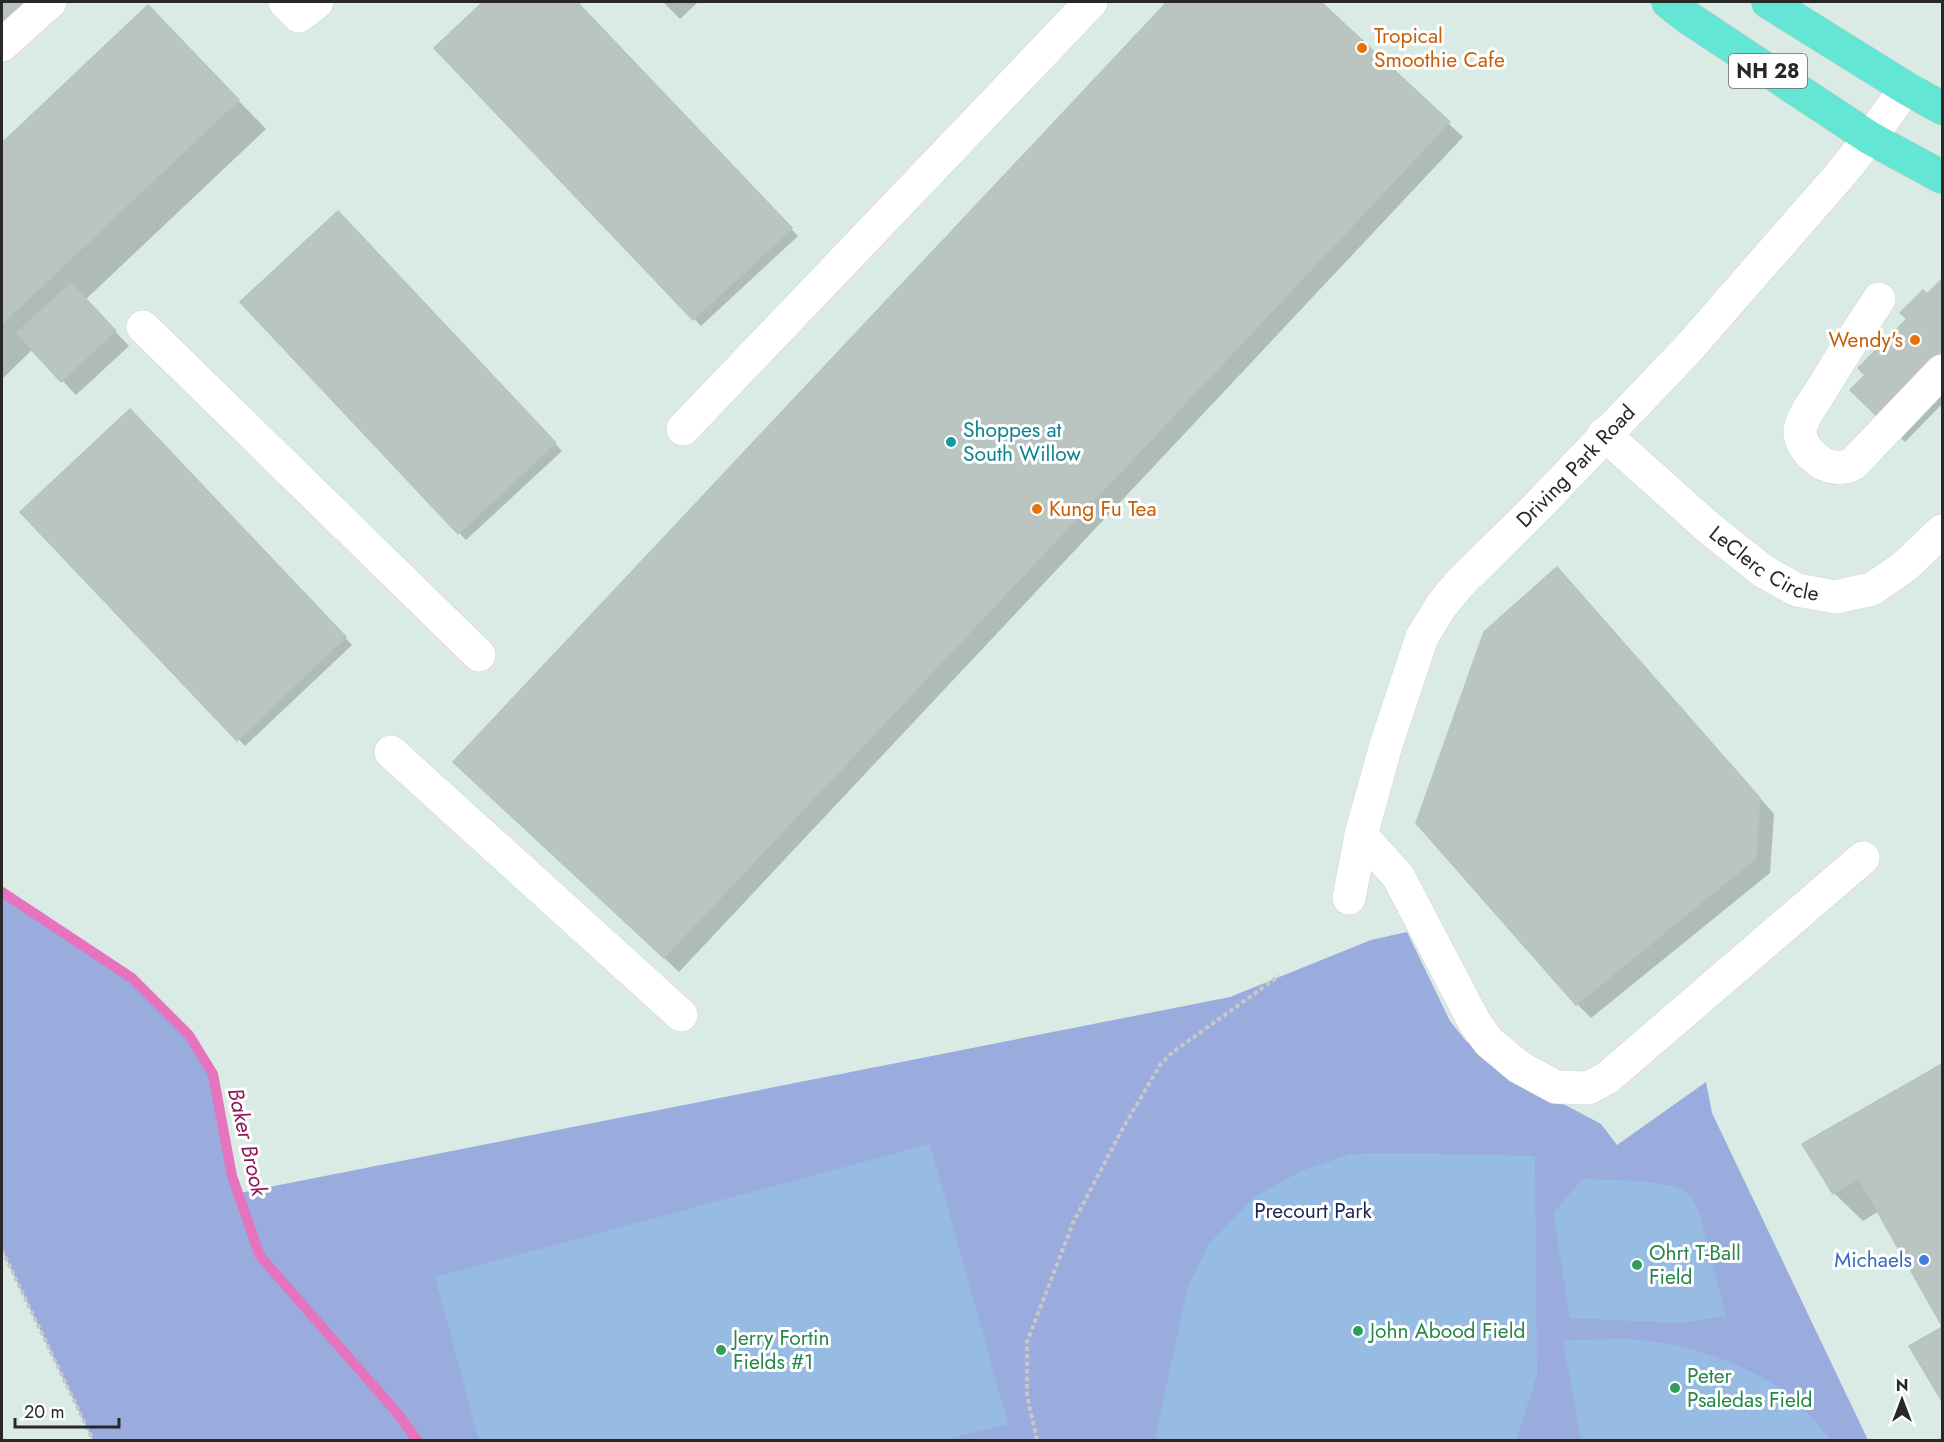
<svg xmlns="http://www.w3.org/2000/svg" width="1944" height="1442" viewBox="0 0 1944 1442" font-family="Jost,sans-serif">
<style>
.green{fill:#9aabdd}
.pitch{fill:#96bce4}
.shadow{fill:#0003}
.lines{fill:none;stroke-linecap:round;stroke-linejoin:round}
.stream{stroke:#e573bd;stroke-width:10}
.building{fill:#bac5c1;stroke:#b4c4c0;stroke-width:1.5}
.minor-casing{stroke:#e0d0d1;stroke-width:34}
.major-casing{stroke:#c7c7c7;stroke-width:34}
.path{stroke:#c7c7c7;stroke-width:4;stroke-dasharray:4.5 3;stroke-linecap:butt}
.minor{stroke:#fff;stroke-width:33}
.major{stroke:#63e6d3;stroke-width:33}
.food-dot{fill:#e8710a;stroke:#fff;stroke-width:2}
.culture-dot{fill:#0f9aa8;stroke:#fff;stroke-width:2}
.shop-dot{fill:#3f7fe0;stroke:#fff;stroke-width:2}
.leisure-dot{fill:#2e9e5b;stroke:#fff;stroke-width:2}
.labels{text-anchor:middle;stroke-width:6;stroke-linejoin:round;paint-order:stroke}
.shield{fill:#fff;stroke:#686868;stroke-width:1.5}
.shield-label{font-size:20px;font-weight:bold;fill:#282828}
.food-label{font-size:21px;fill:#c56008;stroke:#fff;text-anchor:start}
.culture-label{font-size:21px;fill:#0d838f;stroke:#fff;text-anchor:start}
.street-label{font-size:21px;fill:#282828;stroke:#fff}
.park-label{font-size:21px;fill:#1e265f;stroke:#fff}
.leisure-label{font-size:21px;fill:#27864d;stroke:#fff;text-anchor:start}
.shop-label{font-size:21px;fill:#366cbe;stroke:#fff;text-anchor:end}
.water-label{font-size:22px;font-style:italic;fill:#8e165a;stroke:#fff}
</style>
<rect width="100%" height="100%" fill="#daeae4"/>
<polygon class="green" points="2,892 132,978 189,1035 213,1074 232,1176 239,1193 1230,997 1371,940 1407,932 1450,1021 1466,1041 1486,1058 1537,1090 1601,1124 1617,1145 1706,1082 1712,1113 1868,1440 93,1440 2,1250"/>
<g class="pitch">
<polygon points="930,1144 1008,1424 943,1440 479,1440 435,1277"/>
<polygon points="1406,1153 1535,1156 1537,1375 1516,1440 1164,1440 1155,1438 1188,1286 1209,1244 1256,1196 1301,1171 1351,1154"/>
<path d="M1582,1179C1605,1180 1669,1179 1686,1192C1693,1197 1695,1204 1699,1212L1726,1316L1680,1323L1570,1318L1553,1213Z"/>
<path d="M1628,1339C1682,1343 1743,1360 1787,1394C1804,1407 1817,1424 1831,1440H1581L1563,1340Z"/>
</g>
<g class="shadow">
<polygon points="2,2 67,2 27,41 2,16"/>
<polygon points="485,2 576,2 798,236 701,326 436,48"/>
<polygon points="663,2 698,2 680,19"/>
<polygon points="1169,2 1319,2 1463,137 679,972 455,762"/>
<polygon points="148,7 266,129 85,300 129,346 76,395 33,349 2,379 2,145"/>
<polygon points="338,213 562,451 466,540 242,303"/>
<polygon points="1942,281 1942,404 1905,442 1852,390 1866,375 1927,297"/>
<polygon points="130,411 352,645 245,746 22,512"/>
<polygon points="1572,584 1774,814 1770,873 1591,1018 1577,1004"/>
<polygon points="1942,1065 1942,1323 1879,1211 1863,1221 1834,1193 1804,1144"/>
<polygon points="1942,1329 1942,1398 1911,1346"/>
</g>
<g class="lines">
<polyline class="stream" points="2,892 132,978 189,1035 213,1074 232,1176 260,1256 398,1414 417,1440"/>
</g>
<g class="building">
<polygon points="2,2 23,2 4,20 2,18"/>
<polygon points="483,2 577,2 792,228 693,320 434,48"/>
<polygon points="1167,2 1321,2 1450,122 664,958 453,762"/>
<polygon points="148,5 239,100 2,324 2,143"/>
<polygon points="338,211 556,443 458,534 240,302"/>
<polygon points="1942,279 1942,360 1882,421 1850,390 1865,375 1858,368 1907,319 1900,313 1923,290 1927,294"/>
<polygon points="71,283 116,331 61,382 16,333"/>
<polygon points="130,409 346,637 237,741 20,512"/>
<polygon points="1557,567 1760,798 1756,858 1576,1005 1416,823 1484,632"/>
<polygon points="1942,1064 1942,1326 1859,1179 1833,1194 1802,1144"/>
<polygon points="1942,1327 1942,1401 1909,1346"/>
</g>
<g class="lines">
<defs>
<g id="minor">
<polyline points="285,2 299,16 317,2"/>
<polyline points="2,45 50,2"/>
<path d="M1879,299C1858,331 1837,364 1817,397C1811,406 1802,418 1800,430C1799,444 1811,456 1822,463C1832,468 1843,469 1853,464L1942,371"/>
<polyline points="143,327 479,655"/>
<polyline points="683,429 1091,2"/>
<path id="s1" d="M1604,434L1709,528L1763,571L1797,590L1835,597L1872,589L1904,567L1942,531"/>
<polyline points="391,752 681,1015"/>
<polyline points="1361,835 1398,876 1475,1023 1489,1042 1519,1067 1556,1087 1588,1088 1607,1078 1863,858"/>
<path id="s2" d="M1349,898L1361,835L1386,745L1422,637L1441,606L1459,584L1537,507L1687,350L1839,176L1870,138L1906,88"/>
</g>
<g id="major">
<polyline points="1668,2 1687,17 1870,138 1942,177"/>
<polyline points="1768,2 1906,88 1942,108"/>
</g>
</defs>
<use href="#minor" class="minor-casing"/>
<use href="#major" class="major-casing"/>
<g class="path">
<polyline points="2,1250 93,1440"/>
<polyline points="1037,1440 1027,1396 1027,1342 1073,1223 1123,1128 1160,1065 1173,1052 1279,976"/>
</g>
<use href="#minor" class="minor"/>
<use href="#major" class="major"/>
</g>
<g class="food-dot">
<circle cx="1362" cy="48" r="6"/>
<circle cx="1915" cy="340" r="6"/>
<circle cx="1037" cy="509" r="6"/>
</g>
<circle class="culture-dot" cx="951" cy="442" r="6"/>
<circle class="shop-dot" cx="1924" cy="1260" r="6"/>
<g class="leisure-dot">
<circle cx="1637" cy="1265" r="6"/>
<circle cx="1358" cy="1331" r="6"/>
<circle cx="721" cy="1350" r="6"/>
<circle cx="1675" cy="1388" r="6"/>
</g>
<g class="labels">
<rect class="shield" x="1729" y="54" width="78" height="34" rx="4.5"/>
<g class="shield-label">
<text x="1768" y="78">NH 28</text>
</g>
<g class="food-label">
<text x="1374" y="43">Tropical<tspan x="1374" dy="24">Smoothie Cafe</tspan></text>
<text x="1903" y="347" text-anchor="end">Wendy's</text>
<text x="1049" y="516">Kung Fu Tea</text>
</g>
<g class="culture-label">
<text x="963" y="437">Shoppes at<tspan x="963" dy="24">South Willow</tspan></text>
</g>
<g class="street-label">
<text dy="7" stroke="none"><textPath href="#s2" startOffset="502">Driving Park Road</textPath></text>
<text dy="7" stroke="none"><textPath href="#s1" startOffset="208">LeClerc Circle</textPath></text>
</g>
<g class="park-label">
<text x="1313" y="1218">Precourt Park</text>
</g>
<g class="leisure-label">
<text x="1649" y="1260">Ohrt T-Ball<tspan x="1649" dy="24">Field</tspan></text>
<text x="1370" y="1338">John Abood Field</text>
<text x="733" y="1345">Jerry Fortin<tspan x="733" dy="24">Fields #1</tspan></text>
<text x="1687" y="1383">Peter<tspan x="1687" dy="24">Psaledas Field</tspan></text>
</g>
<g class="shop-label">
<text x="1912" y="1267">Michaels</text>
</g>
<g class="water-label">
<text transform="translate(248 1142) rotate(77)" y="8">Baker Brook</text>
</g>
</g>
<rect width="1944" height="1442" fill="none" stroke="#282828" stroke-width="6"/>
<g transform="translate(1902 1400)" stroke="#ffffff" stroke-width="4.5" paint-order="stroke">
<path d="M0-4.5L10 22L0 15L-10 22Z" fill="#282828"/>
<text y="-9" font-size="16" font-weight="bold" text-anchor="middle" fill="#282828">N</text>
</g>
<path d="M15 1418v9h104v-9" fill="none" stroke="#282828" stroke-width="3"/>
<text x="24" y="1418" font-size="18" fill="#282828" stroke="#ffffff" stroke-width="4.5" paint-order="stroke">20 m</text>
</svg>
